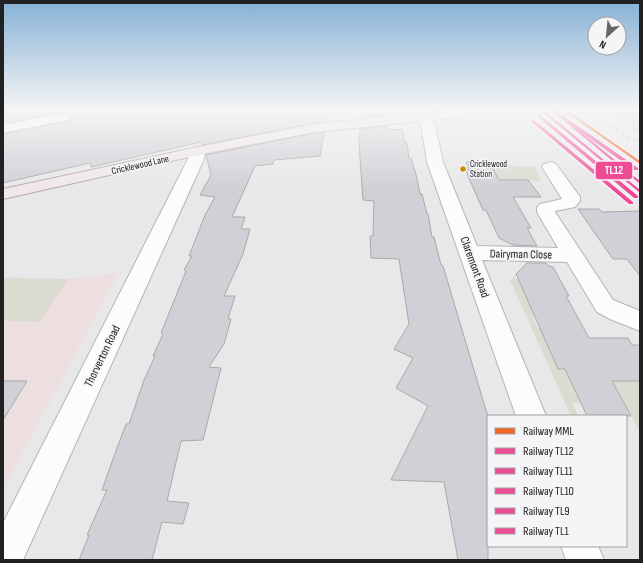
<svg xmlns="http://www.w3.org/2000/svg" width="643" height="563" viewBox="0 0 643 563" font-family="'Sofia Sans Condensed',sans-serif">
<style>
.education{fill:#eddee0}
.green{fill:#dadcd1}
.building{fill:#d0d0d7;stroke:#a9a9aa}
.lines{fill:none;stroke-linecap:round;stroke-linejoin:round}
.minor-casing{stroke:#b5b5b6;stroke-width:2}
.major-casing{stroke:#b6a8a8;stroke-width:2}
.minor{fill:#fcfcfc;fill-rule:evenodd}
.major{fill:#f0e8e8;fill-rule:evenodd}
.rail{stroke:#cacacb;stroke-width:2;stroke-dasharray:3.5 3.5;stroke-linecap:butt}
.rail-1-casing{stroke:#f5f5f8;stroke-width:3}
.rail-2-casing{stroke:#f5f5f8;stroke-width:3}
.rail-3-casing{stroke:#f5f5f8;stroke-width:3}
.rail-4-casing{stroke:#f5f5f8;stroke-width:3}
.rail-5-casing{stroke:#f5f5f8;stroke-width:3}
.rail-6-casing{stroke:#f5f5f8;stroke-width:3}
.rail-1{fill:#f26522;fill-rule:evenodd}
.rail-2{fill:#ee4b95;fill-rule:evenodd}
.rail-3{fill:#ee4b95;fill-rule:evenodd}
.rail-4{fill:#ee4b95;fill-rule:evenodd}
.rail-5{fill:#ee4b95;fill-rule:evenodd}
.rail-6{fill:#ee4b95;fill-rule:evenodd}
.bus-dot{fill:#cc8b07;stroke:#f5f5f8;stroke-width:1.5}
.labels{text-anchor:middle;stroke-width:3;stroke-linejoin:round;paint-order:stroke}
.far-bus-label{font-size:9px;fill:#212122;stroke:#f5f5f8;text-anchor:start}
.far-street-label{font-size:10px;fill:#212122;stroke:#f5f5f8}
.street-label{font-size:12px;fill:#212122;stroke:#f5f5f8}
.line-badge{stroke:#f5f5f8;stroke-width:1.5}
.badge-label{font-size:11px;text-anchor:middle;font-weight:bold;fill:#fff}
</style>
<rect width="100%" height="100%" fill="#e8e8e9"/>
<polygon class="education" points="119,273 3,489 3,277 68,279"/>
<g class="green">
<polygon points="601,110 640,110 640,134"/>
<polygon points="489,162 501,162 513,166 535,166 541,181 529,181 528,180 500,181"/>
<polygon points="513,277 519,280 538,315 532,316 538,328 543,329 558,369 565,369 581,403 572,403 578,416 580,416 571,416 510,280"/>
<polygon points="3,278 68,279 39,322 3,321"/>
<polygon points="612,381 640,381 640,432"/>
</g>
<g class="building">
<polygon points="18,110 236,110 235,116 286,114 285,110 328,110 326,121 202,145 201,142 91,167 90,163 3,183 3,134 68,121 71,118 69,113 63,112 3,123 3,112"/>
<polygon points="361,110 378,110 381,116 360,118"/>
<polygon points="386,126 388,129 402,130 405,143 407,143 409,158 411,158 416,174 420,194 422,194 427,214 428,214 432,237 434,237 441,265 443,266 488,417 488,560 458,560 444,482 391,480 428,406 396,388 413,358 394,349 409,324 399,259 371,258 370,236 373,236 374,201 363,200 359,144 360,129"/>
<polygon points="315,133 324,133 320,156 274,160 273,164 255,166 232,217 245,217 241,229 250,229 243,254 224,296 235,296 228,319 231,319 224,344 209,367 221,368 203,440 181,441 167,501 189,503 183,524 162,522 152,560 79,560 89,535 87,535 107,490 102,490 113,459 126,424 129,424 144,380 155,356 153,356 163,334 161,333 186,271 184,270 192,256 189,256 205,215 215,197 200,195 211,175 206,155"/>
<polygon points="466,162 489,162 499,180 528,180 541,197 513,197 531,228 527,228 537,246 513,245 499,238 486,210 483,210 465,169 469,169"/>
<polygon points="578,209 599,209 602,212 640,211 640,276 627,259 613,259"/>
<polygon points="527,263 546,263 548,266 553,267 569,296 566,296 589,338 628,338 632,345 640,345 640,381 612,381 631,416 587,416 565,369 558,369 516,274"/>
<polygon points="3,381 27,381 3,420"/>
</g>
<g class="lines">
<defs>
<g id="minor">
<polygon points="416,110 428,110 436,130 443,162 477,246 558,248 537,212 537,208 540,204 562,199 542,167 544,164 550,162 556,164 580,197 580,201 575,207 555,211 555,212 613,300 640,311 640,331 610,319 597,312 567,262 482,260 546,416 516,416 427,162 422,130"/>
<polygon points="63,113 68,114 70,117 68,120 3,133 3,125"/>
<polygon points="198,147 203,148 205,151 204,159 23,560 3,560 3,523 188,159 193,148"/>
<polygon points="561,546 598,546 604,560 566,560"/>
</g>
<polygon id="major" points="456,110 498,110 496,113 492,114 315,132 198,155 3,199 3,189 198,147 315,124"/>
</defs>
<use href="#minor" class="minor-casing"/>
<use href="#major" class="major-casing"/>
<use href="#minor" class="minor"/>
<use href="#major" class="major"/>
<polyline class="rail" points="586,110 640,144"/>
<defs>
<polygon id="rail-1" points="563,110 567,110 640,161 640,164"/>
<polygon id="rail-2" points="540,110 544,110 640,190 640,193"/>
<polygon id="rail-3" points="537,114 539,114 638,196 638,198 634,198 537,116"/>
<polygon id="rail-4" points="551,110 555,110 640,181 640,184"/>
<polygon id="rail-5" points="532,120 534,120 633,202 633,204 629,204 532,122"/>
<polygon id="rail-6" points="560,115 562,115 638,168 638,170 634,170 560,117"/>
</defs>
<use href="#rail-1" class="rail-1-casing"/>
<use href="#rail-2" class="rail-2-casing"/>
<use href="#rail-3" class="rail-3-casing"/>
<use href="#rail-4" class="rail-4-casing"/>
<use href="#rail-5" class="rail-5-casing"/>
<use href="#rail-6" class="rail-6-casing"/>
<use href="#rail-1" class="rail-1"/>
<use href="#rail-2" class="rail-2"/>
<use href="#rail-3" class="rail-3"/>
<use href="#rail-4" class="rail-4"/>
<use href="#rail-5" class="rail-5"/>
<use href="#rail-6" class="rail-6"/>
</g>
<linearGradient id="sky" x2="0" y2="1"><stop stop-color="#86b1d5"/><stop offset="0.58" stop-color="#f5f5f5"/><stop offset="1" stop-color="#f5f5f5" stop-opacity="0"/></linearGradient>
<rect width="643" height="189" fill="url(#sky)"/>
<circle class="bus-dot" cx="463" cy="169" r="3.5"/>
<g class="labels">
<g class="far-bus-label">
<text x="470" y="167">Cricklewood<tspan x="470" dy="10">Station</tspan></text>
</g>
<g class="far-street-label">
<text transform="translate(140 164) rotate(-13)" y="4">Cricklewood Lane</text>
</g>
<g class="street-label">
<text transform="translate(521 254) rotate(1)" y="4">Dairyman Close</text>
<text transform="translate(475 267) rotate(70)" y="4">Claremont Road</text>
<text transform="translate(102 356) rotate(-64)" y="4">Thorverton Road</text>
</g>
</g>
<rect class="line-badge" x="595" y="161" width="38" height="19" rx="4" fill="#ee4b95"/>
<g class="badge-label">
<text x="614" y="174">TL12</text>
</g>
<rect width="643" height="563" fill="none" stroke="#212122" stroke-width="8"/>
<rect x="487" y="415" width="140" height="132" fill="#f5f5f8" stroke="#a0a0a2"/>
<rect x="495" y="428" width="20" height="6" fill="#f26522" stroke="#a0a0a2"/>
<text x="523" y="435" font-size="12" fill="#212122">Railway MML</text>
<rect x="495" y="448" width="20" height="6" fill="#ee4b95" stroke="#a0a0a2"/>
<text x="523" y="455" font-size="12" fill="#212122">Railway TL12</text>
<rect x="495" y="468" width="20" height="6" fill="#ee4b95" stroke="#a0a0a2"/>
<text x="523" y="475" font-size="12" fill="#212122">Railway TL11</text>
<rect x="495" y="488" width="20" height="6" fill="#ee4b95" stroke="#a0a0a2"/>
<text x="523" y="495" font-size="12" fill="#212122">Railway TL10</text>
<rect x="495" y="508" width="20" height="6" fill="#ee4b95" stroke="#a0a0a2"/>
<text x="523" y="515" font-size="12" fill="#212122">Railway TL9</text>
<rect x="495" y="528" width="20" height="6" fill="#ee4b95" stroke="#a0a0a2"/>
<text x="523" y="535" font-size="12" fill="#212122">Railway TL1</text>
<g transform="translate(607 36) rotate(207)"><circle r="19" fill="#f5f5f8" stroke="#a0a0a2"/>
<path d="M0-3L7 15L0 10L-7 15Z" fill="#676768"/>
<text y="-6" font-size="11" font-weight="bold" text-anchor="middle" fill="#212122">N</text>
</g>
</svg>
